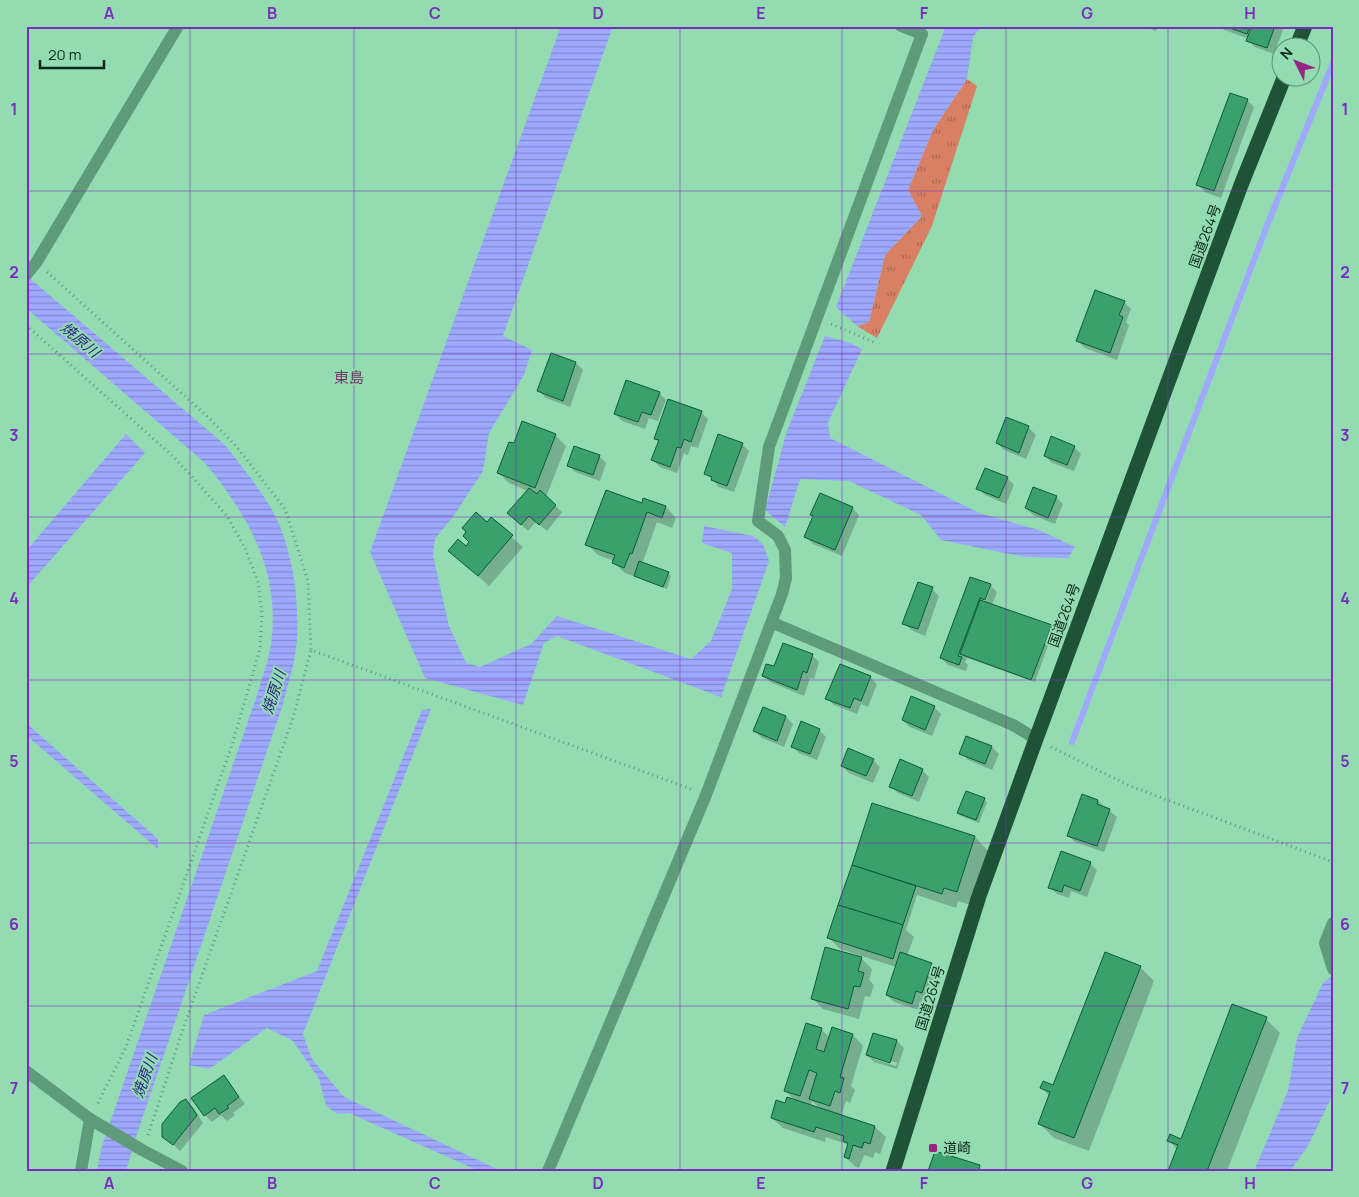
<svg xmlns="http://www.w3.org/2000/svg" width="1359" height="1197" viewBox="0 0 1359 1197" font-family="Manrope,'Noto Sans JP',sans-serif">
<style>
.grass{fill:url(#grass-tufts)}
.water{fill:url(#water-rules)}
.shadow{fill:#0003;fill-rule:evenodd}
.lines{fill:none;stroke-linecap:round;stroke-linejoin:round}
.stream{stroke:#9ea9ff;stroke-width:6}
.building{fill:#3aa16d;stroke:#0a5c38}
.path{stroke:#619a7a;stroke-width:3;stroke-dasharray:1 4;stroke-linecap:butt}
.minor{stroke:#5e9b78;stroke-width:12}
.highway{stroke:#1e5337;stroke-width:15}
.grid{fill:none;stroke:#7b2cbf;stroke-width:1;stroke-opacity:0.55}
.poi-dot{fill:#992582;stroke:#93dbb1;stroke-width:2}
.labels{text-anchor:middle;stroke-width:4;stroke-linejoin:round;paint-order:stroke}
.street-label{font-size:14px;fill:#0a2819;stroke:#93dbb1}
.poi-label{font-size:14px;fill:#0a2819;stroke:#93dbb1;text-anchor:start}
.water-label{font-size:15px;font-style:italic;fill:#2b2485;stroke:#93dbb1}
.neighbourhood-label{font-size:15px;fill:#733964;stroke:#93dbb1}
.neatline{fill:none;stroke:#7b2cbf;stroke-width:2}
.grid-label{font-size:16px;text-anchor:middle;font-weight:bold;fill:#7b2cbf}
</style>
<defs>
<pattern id="grass-tufts" width="24" height="20" patternUnits="userSpaceOnUse" patternTransform="scale(1.25)"><rect width="24" height="20" fill="#d87f64"/><path d="M3 7l-1-3M5 7V3M7 7l1-3M15 17l-1-3M17 17v-4M19 17l1-3" fill="none" stroke="#ad6852"/></pattern>
<pattern id="water-rules" width="6" height="5" patternUnits="userSpaceOnUse" patternTransform="scale(1.25)"><rect width="6" height="5" fill="#9ea9ff"/><path d="M0 2.5h6" fill="none" stroke="#7f8ace"/></pattern>
</defs>
<rect width="100%" height="100%" fill="#93dbb1"/>
<polygon class="grass" points="967,79 977,86 932,226 877,338 857,326 869,322 885,255 922,216 908,190 933,130"/>
<g class="water">
<polygon points="561,26 613,26 503,336 532,350 524,375 489,433 483,471 455,514 435,539 433,556 449,626 466,663 480,667 531,644 557,616 691,659 711,641 732,589 732,553 702,543 704,526 753,536 763,544 769,561 721,697 557,636 544,643 523,705 425,678 370,552"/>
<polygon points="946,26 982,26 973,37 967,79 933,130 908,190 922,216 885,255 869,322 857,326 836,307"/>
<path d="M26,275L224,444C241,465 257,485 271,508C293,546 301,606 296,649C294,667 287,686 283,704L138,1131L126,1171H97L101,1149L258,692C262,677 269,660 271,644C281,573 249,516 205,463L26,308Z"/>
<polygon points="825,336 850,343 862,349 828,423 830,438 979,513 1039,530 1075,547 1068,558 1024,557 941,540 921,515 849,481 800,479 785,527 765,510 787,431"/>
<polygon points="126,434 145,453 26,588 26,551"/>
<polygon points="431,709 303,1034 312,1059 344,1097 501,1171 479,1171 349,1113 338,1114 326,1106 319,1079 293,1041 267,1028 209,1069 189,1065 204,1015 317,971 422,710"/>
<polygon points="26,723 158,839 158,849 26,735"/>
<polygon points="1333,975 1333,1094 1308,1146 1290,1171 1254,1171 1288,1091 1297,1038 1323,983"/>
</g>
<g class="shadow">
<polygon points="1143,26 1158,26 1156,31"/>
<polygon points="1214,26 1279,26 1283,30 1274,54 1255,47 1248,40 1249,39"/>
<polygon points="1247,100 1254,107 1221,198 1205,192 1198,185"/>
<polygon points="1124,302 1131,309 1126,322 1129,325 1117,360 1085,348 1078,341"/>
<polygon points="552,355 576,363 583,370 570,407 546,398 539,391"/>
<polygon points="659,393 666,400 658,421 649,418 645,429 622,421 615,414"/>
<polygon points="701,412 708,419 698,448 691,446 688,455 684,453 677,473 660,467 653,460 659,442 655,439"/>
<polygon points="1007,419 1029,428 1036,435 1026,459 1004,450 997,443"/>
<polygon points="555,435 566,446 546,497 562,512 547,531 536,522 528,531 516,520 528,491 509,483 499,473 514,445"/>
<polygon points="742,444 749,451 734,492 719,487 706,473"/>
<polygon points="1074,447 1081,454 1074,471 1052,463 1045,456"/>
<polygon points="599,456 606,463 600,481 575,472 568,465"/>
<polygon points="1007,478 1014,485 1006,504 985,495 978,488"/>
<polygon points="1056,497 1063,504 1055,524 1033,515 1026,508"/>
<polygon points="644,500 666,507 676,518 672,528 657,522 642,564 668,573 671,576 667,589 625,573 614,563 614,561 598,555 587,544 642,504"/>
<polygon points="852,508 859,515 842,556 813,544 806,537"/>
<polygon points="491,519 523,547 489,586 450,551 466,548"/>
<path d="M971,578L990,585L997,592L992,605L1051,626L1054,629L1035,682L967,658L965,662L968,665L966,671L948,665L941,658ZM988,588H991L984,606L981,605Z"/>
<polygon points="932,589 939,596 925,636 911,630 904,623"/>
<polygon points="812,655 819,662 814,679 810,678 804,696 770,682 763,675 775,668"/>
<polygon points="870,677 877,684 868,707 861,704 857,714 834,705 827,698"/>
<polygon points="934,707 941,714 932,736 910,727 903,720"/>
<polygon points="764,709 786,717 793,724 784,747 762,738 755,731"/>
<polygon points="819,730 826,737 817,760 799,753 792,746"/>
<polygon points="967,737 992,747 999,754 992,770 968,760 961,753"/>
<polygon points="873,760 880,767 873,783 849,773 842,766"/>
<polygon points="922,770 929,777 919,802 898,793 891,786"/>
<polygon points="984,799 987,802 979,823 961,816 958,813"/>
<polygon points="1098,801 1117,817 1104,852 1075,842 1068,835"/>
<polygon points="873,804 975,837 989,852 971,905 958,901 956,908 917,895 906,930 914,937 907,956 931,964 938,971 929,999 923,997 919,1010 894,1002 887,995 896,967 840,949 829,938"/>
<polygon points="1090,863 1097,870 1087,897 1071,891 1069,898 1057,894 1050,887"/>
<polygon points="826,949 862,959 872,969 869,980 874,985 870,997 865,996 859,1019 823,1009 812,998"/>
<polygon points="1140,967 1154,981 1089,1151 1054,1138 1039,1123 1050,1096 1041,1088 1054,1087"/>
<polygon points="1266,1019 1280,1033 1227,1171 1169,1171 1178,1150 1169,1141 1181,1140"/>
<path d="M821,1029L830,1038L833,1029L853,1035L863,1046L851,1086L855,1090L850,1103L846,1101L841,1116L875,1127L886,1137L880,1154L875,1152L873,1158L864,1155L859,1168L856,1167L845,1157L849,1146L846,1144L826,1137L825,1142L783,1128L772,1118L786,1105L796,1101L785,1091ZM812,1101L821,1109L811,1106Z"/>
<path d="M874,1034L897,1041L904,1048L897,1069L874,1062L867,1055ZM874,1056L897,1063L896,1066L874,1059Z"/>
<polygon points="224,1076 245,1104 233,1113 235,1115 227,1121 221,1115 212,1122 205,1115"/>
<polygon points="186,1100 193,1107 203,1123 180,1151 164,1136"/>
</g>
<g class="lines">
<polyline class="stream" points="1072,742 1268,223 1333,63"/>
</g>
<g class="building">
<polygon points="1224,26 1250,26 1247,34"/>
<polygon points="1254,26 1275,26 1267,48 1246,41 1251,28 1253,29"/>
<polygon points="1230,93 1248,99 1214,191 1196,185"/>
<polygon points="1095,290 1125,301 1119,315 1123,317 1110,353 1076,341"/>
<polygon points="551,353 576,362 563,401 537,391"/>
<polygon points="626,380 660,392 651,415 642,412 638,422 614,414"/>
<polygon points="668,399 702,411 691,442 684,439 681,448 677,447 670,467 651,460 659,440 654,439"/>
<polygon points="1006,417 1029,426 1019,453 996,443"/>
<polygon points="522,421 556,434 535,488 497,473 509,442 514,443"/>
<polygon points="718,434 743,443 727,486 711,480 712,477 704,474"/>
<polygon points="1051,436 1075,446 1067,465 1044,456"/>
<polygon points="574,446 600,455 593,475 567,466"/>
<polygon points="985,468 1008,477 999,498 976,489"/>
<polygon points="1033,487 1057,496 1048,518 1025,508"/>
<polygon points="529,488 537,494 540,490 556,505 539,525 529,516 521,525 507,513"/>
<polygon points="606,490 642,503 643,498 666,506 662,518 647,512 632,554 630,553 624,568 612,563 615,555 585,545"/>
<polygon points="820,493 853,507 835,550 804,537 813,516 810,515"/>
<polygon points="476,512 487,522 491,517 513,535 478,576 448,551 458,539 466,546 469,542 463,536 466,532 462,528"/>
<polygon points="639,561 669,572 663,587 634,576"/>
<polygon points="970,577 991,584 985,600 980,598 958,656 962,657 959,665 940,658"/>
<polygon points="918,582 933,587 918,629 902,624"/>
<polygon points="980,600 1052,625 1031,680 960,654"/>
<polygon points="783,643 813,654 807,673 803,671 797,690 762,676 766,664 774,666"/>
<polygon points="840,664 871,676 861,701 854,698 850,708 825,699"/>
<polygon points="911,696 935,706 925,730 902,720"/>
<polygon points="763,707 786,716 777,741 753,731"/>
<polygon points="801,721 820,729 810,754 791,747"/>
<polygon points="966,736 992,746 985,764 959,754"/>
<polygon points="848,748 874,759 866,776 841,766"/>
<polygon points="900,759 923,769 912,796 889,787"/>
<polygon points="966,791 985,798 976,820 957,813"/>
<polygon points="1082,794 1098,800 1097,804 1110,809 1097,846 1067,836"/>
<polygon points="872,803 975,836 957,892 944,888 942,894 852,865"/>
<polygon points="1061,851 1091,862 1080,891 1064,885 1062,892 1048,888"/>
<polygon points="852,865 916,886 903,925 838,905"/>
<polygon points="838,905 903,925 893,959 827,938"/>
<polygon points="825,947 862,957 858,971 864,973 860,987 854,986 848,1009 811,999"/>
<polygon points="900,952 932,963 922,993 916,991 912,1004 886,995"/>
<polygon points="1105,952 1141,966 1074,1138 1038,1124 1050,1092 1040,1088 1043,1081 1053,1085"/>
<polygon points="1232,1004 1267,1017 1207,1171 1168,1171 1178,1145 1167,1141 1170,1134 1181,1139"/>
<polygon points="806,1023 822,1028 816,1049 824,1052 832,1027 853,1034 840,1077 844,1078 840,1093 835,1091 830,1106 809,1099 817,1073 809,1070 800,1096 784,1091"/>
<polygon points="873,1033 897,1040 890,1063 866,1055"/>
<polygon points="224,1075 239,1097 227,1106 229,1108 219,1114 215,1108 204,1116 191,1098"/>
<polygon points="787,1097 875,1126 870,1144 864,1142 862,1148 853,1145 849,1159 844,1157 848,1143 843,1141 844,1136 816,1127 814,1132 771,1118 776,1100 785,1103"/>
<polygon points="186,1099 197,1115 173,1145 162,1137 162,1124 180,1102"/>
<polygon points="935,1151 980,1165 979,1171 928,1171"/>
</g>
<g class="lines">
<g class="path">
<polyline points="47,272 208,417 236,446 285,509 308,581 311,650 691,789"/>
<polyline points="831,324 876,343"/>
<polyline points="26,325 175,458 227,516 245,548 258,582 262,614 260,649 232,745 126,1047 97,1105"/>
<polyline points="1051,747 1130,786 1333,862"/>
<polyline points="148,1135 183,1029 293,718 311,650"/>
</g>
<g class="minor">
<polyline points="26,275 36,263 178,26"/>
<polyline points="773,623 1013,725 1036,739"/>
<polyline points="1333,923 1325,943 1333,969"/>
<polyline points="26,1071 90,1119 142,1150 182,1171"/>
<polyline points="81,1171 90,1119"/>
<polyline points="548,1171 706,795 782,594 786,578 785,550 778,536 758,521 769,447 922,34 901,26"/>
</g>
<g class="highway">
<polyline points="1296,48 1305,26"/>
<polyline points="893,1171 979,896 1036,739 1241,185 1284,78"/>
</g>
</g>
<path class="grid" d="M190,26V1171M354,26V1171M516,26V1171M680,26V1171M842,26V1171M1006,26V1171M1168,26V1171M26,191H1333M26,354H1333M26,517H1333M26,680H1333M26,843H1333M26,1006H1333"/>
<rect class="poi-dot" x="928" y="1143" width="10" height="10" rx="2.5"/>
<g class="labels">
<g class="street-label">
<text transform="translate(1205 236) rotate(-70)" y="5">国道264号</text>
<text transform="translate(1064 615) rotate(-70)" y="5">国道264号</text>
<text transform="translate(930 998) rotate(-73)" y="5">国道264号</text>
</g>
<g class="poi-label">
<text x="943" y="1153">道崎</text>
</g>
<g class="water-label">
<text transform="translate(80 340) rotate(40)" y="5">焼原川</text>
<text transform="translate(274 692) rotate(-72)" y="5">焼原川</text>
<text transform="translate(145 1076) rotate(-70)" y="5">焼原川</text>
</g>
<g class="neighbourhood-label">
<text x="349" y="383">東島</text>
</g>
</g>
<rect width="1359" height="1197" fill="none" stroke="#93dbb1" stroke-width="55"/>
<g transform="translate(1296 62) rotate(312)"><circle r="24" fill="#93dbb1" stroke="#5c9374"/>
<path d="M0-4L9 19L0 12L-9 19Z" fill="#992582"/>
<text y="-8" font-size="14" font-weight="bold" text-anchor="middle" fill="#0a2819">N</text>
</g>
<path d="M40 60v8h64v-8" fill="none" stroke="#0a2819" stroke-width="2.5"/>
<text x="48" y="60" font-size="15" fill="#0a2819" stroke="#93dbb1" stroke-width="4" paint-order="stroke">20 m</text>
<rect x="28" y="28" width="1304" height="1142" class="neatline"/>
<g class="grid-label">
<text x="109" y="19">A</text>
<text x="272" y="19">B</text>
<text x="435" y="19">C</text>
<text x="598" y="19">D</text>
<text x="761" y="19">E</text>
<text x="924" y="19">F</text>
<text x="1087" y="19">G</text>
<text x="1250" y="19">H</text>
<text x="14" y="115">1</text>
<text x="1345" y="115">1</text>
<text x="14" y="278">2</text>
<text x="1345" y="278">2</text>
<text x="14" y="441">3</text>
<text x="1345" y="441">3</text>
<text x="14" y="604">4</text>
<text x="1345" y="604">4</text>
<text x="14" y="767">5</text>
<text x="1345" y="767">5</text>
<text x="14" y="930">6</text>
<text x="1345" y="930">6</text>
<text x="14" y="1094">7</text>
<text x="1345" y="1094">7</text>
<text x="109" y="1189">A</text>
<text x="272" y="1189">B</text>
<text x="435" y="1189">C</text>
<text x="598" y="1189">D</text>
<text x="761" y="1189">E</text>
<text x="924" y="1189">F</text>
<text x="1087" y="1189">G</text>
<text x="1250" y="1189">H</text>
</g>
</svg>
